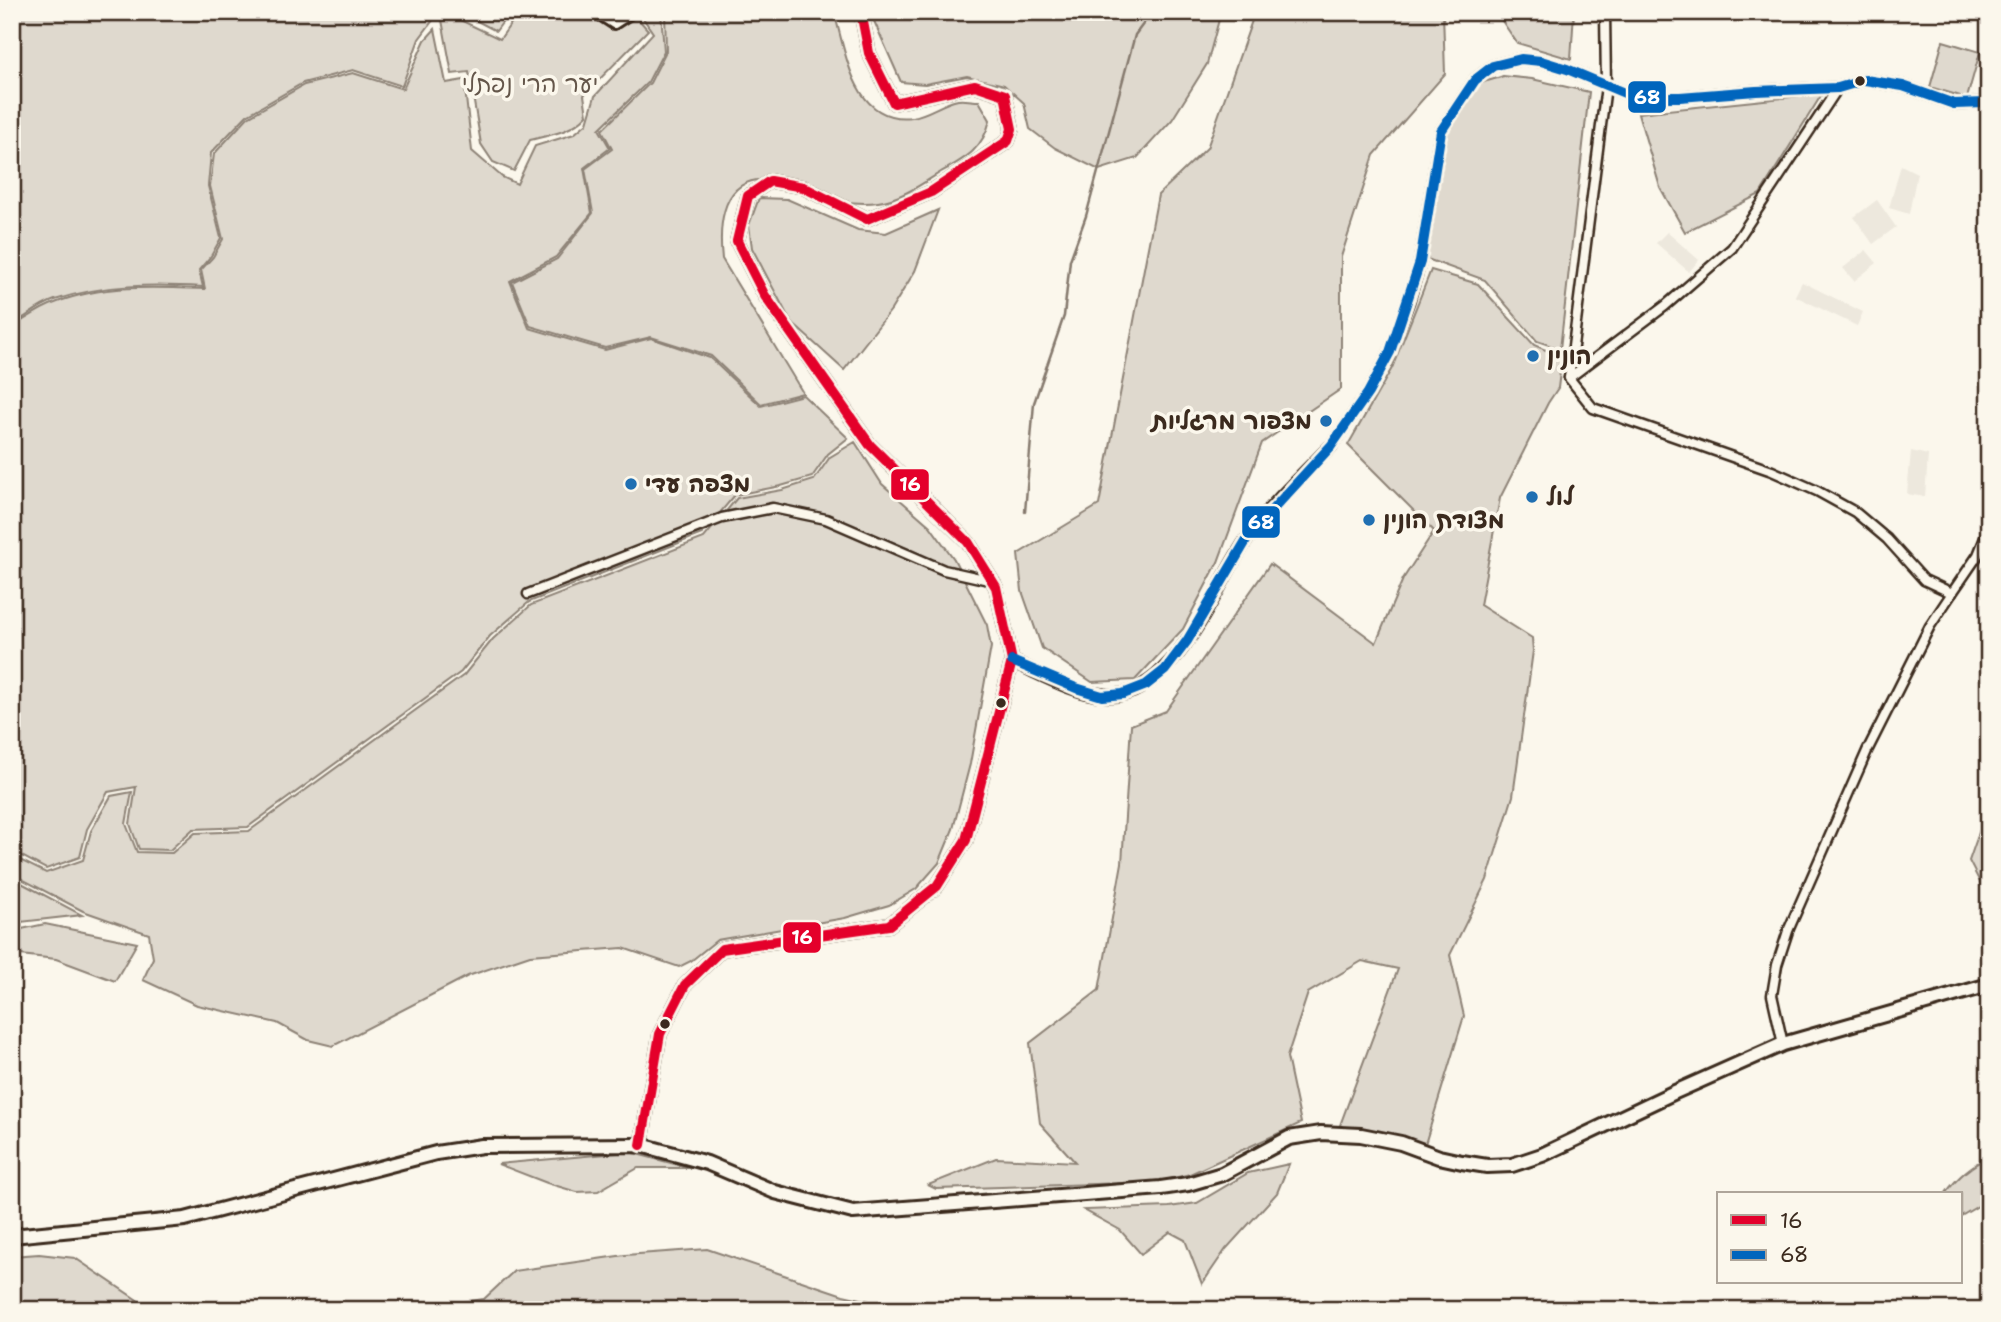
<svg xmlns="http://www.w3.org/2000/svg" width="2001" height="1322" viewBox="0 0 2001 1322" font-family="'Shantell Sans','Playpen Sans Hebrew',sans-serif">
<style>
.built{fill:#ede8dd}
.green{fill:#dfd9ce;stroke:#8d8276;stroke-width:2}
.lines{fill:none;stroke-linecap:round;stroke-linejoin:round}
.stream{stroke:#85796d;stroke-width:2.5}
.minor-casing{stroke:#3b2a1e;stroke-width:13}
.tertiary-casing{stroke:#3b2a1e;stroke-width:15}
.secondary-casing{stroke:#3b2a1e;stroke-width:16}
.primary-casing{stroke:#3b2a1e;stroke-width:18}
.minor{stroke:#fbf7ec;stroke-width:8}
.tertiary{stroke:#fbf7ec;stroke-width:10}
.secondary{stroke:#fbf7ec;stroke-width:10}
.primary{stroke:#fbf7ec;stroke-width:12}
.bus-1-casing{stroke:#fbf7ec;stroke-width:16}
.bus-2-casing{stroke:#fbf7ec;stroke-width:16}
.bus-1{stroke:#e4002b;stroke-width:10}
.bus-2{stroke:#0065bd;stroke-width:10}
.bus-dot{fill:#3b2a1e;stroke:#fbf7ec;stroke-width:2.5}
.poi-dot{fill:#1f6fb2;stroke:#fbf7ec;stroke-width:2.5}
.labels{text-anchor:middle;stroke-width:7;stroke-linejoin:round;paint-order:stroke}
.park-label{font-size:24px;fill:#64564a;stroke:#fbf7ec}
.poi-label{font-size:24px;font-weight:bold;fill:#3b2a1e;stroke:#fbf7ec;text-anchor:start}
.line-badge{stroke:#fbf7ec;stroke-width:2.5}
.badge-label{font-size:19px;text-anchor:middle;font-weight:bold;fill:#fff}
</style>
<rect width="100%" height="100%" fill="#fbf7ec"/>
<filter id="ink" filterUnits="userSpaceOnUse"><feTurbulence type="fractalNoise" baseFrequency=".0143" numOctaves="2"/><feDisplacementMap in="SourceGraphic" scale="14" xChannelSelector="R" yChannelSelector="G"/><feConvolveMatrix kernelMatrix="1 2 1 2 8 2 1 2 1" color-interpolation-filters="sRGB"/></filter>
<g filter="url(#ink)">
<g class="built">
<polygon points="1901,165 1917,173 1909,214 1889,208"/>
<polygon points="1877,200 1896,227 1873,244 1854,217"/>
<polygon points="1667,232 1699,260 1689,272 1656,243"/>
<polygon points="1866,250 1877,263 1854,281 1843,268"/>
<polygon points="1802,282 1863,312 1857,326 1795,296"/>
<polygon points="1911,451 1928,455 1925,497 1907,494"/>
</g>
<g class="green">
<path d="M12,12H439L419,39L402,86L353,70L303,83L247,115L211,153L208,186L221,238L211,256L199,270L203,287C154,284 103,284 55,300C40,305 26,317 12,325Z"/>
<polygon points="460,12 510,12 496,31"/>
<path d="M519,12H632L648,30L584,95L587,115C572,132 550,135 530,140L514,171L493,162L481,144L469,72L452,74L442,20L454,17L500,39Z"/>
<path d="M650,12H661L664,51L648,82L599,129L610,148L584,168L592,213L556,257L510,281L529,328L605,350L651,338L710,358L761,406L803,395L848,438L828,454L812,477L781,486L735,495L702,534L529,602L490,636L461,672L248,827L193,829L170,850L139,849L130,824L136,787L108,792L87,829L80,857L46,869L12,851V327C26,319 40,308 55,303C102,284 156,287 205,289L201,270L213,257L223,239L210,186L214,154L248,117L304,85L353,73L403,89L425,40L435,29L446,83L464,80L472,151L502,177L517,184L535,146L574,134L587,123L595,96L653,33L643,18Z"/>
<path d="M665,12H834C846,53 854,125 912,117C928,115 942,103 958,100C964,99 973,101 979,101L990,120C983,149 966,158 941,172C922,184 901,199 878,202C847,207 813,193 783,186C776,184 765,179 757,180C720,185 719,230 722,259L803,393L761,404L711,356L651,337L605,348L530,326L512,282L557,259L593,213L585,169L612,149L602,130L650,83L666,51Z"/>
<polygon points="870,12 1221,12 1207,64 1172,120 1137,158 1099,170 1055,148 1030,129 1024,103 1004,85 967,76 925,84 901,82"/>
<polygon points="1255,12 1443,12 1445,74 1374,155 1341,257 1341,389 1262,443 1218,562 1183,629 1135,680 1092,682 1042,648 1022,591 1018,554 1099,505 1158,195 1207,148"/>
<polygon points="1496,12 1574,12 1571,59 1517,43"/>
<polygon points="1943,41 1980,52 1967,98 1930,87"/>
<path d="M1503,76L1532,79L1589,92L1560,349L1537,341L1485,280L1427,259C1433,209 1434,112 1482,83C1488,80 1497,79 1503,76Z"/>
<polygon points="1822,94 1760,194 1685,232 1660,187 1638,113"/>
<polygon points="759,198 787,199 858,230 886,233 938,210 915,271 891,310 844,370 791,322 752,248 749,225"/>
<polygon points="1431,270 1478,284 1534,345 1562,357 1558,388 1548,403 1500,498 1480,605 1532,638 1533,651 1513,796 1487,880 1450,955 1464,1016 1425,1144 1339,1128 1398,969 1362,961 1308,993 1287,1057 1301,1123 1190,1174 1158,1182 936,1189 928,1185 996,1158 1075,1162 1040,1123 1030,1043 1099,990 1122,863 1131,725 1166,711 1270,564 1376,643 1403,579 1434,531 1348,445 1392,368"/>
<polygon points="855,442 882,484 930,526 954,559 987,625 991,647 970,764 953,829 939,863 916,889 889,905 845,918 717,940 691,961 679,967 623,948 530,955 468,976 333,1046 308,1040 277,1023 197,1005 143,980 153,958 149,934 83,911 12,874 12,856 46,873 83,860 91,831 111,796 132,792 126,824 137,852 172,853 195,833 249,831 464,675 493,639 531,605 704,538 737,498 782,490 814,480 830,457"/>
<polygon points="1989,804 1989,900 1969,861"/>
<polygon points="12,878 82,915 12,923"/>
<polygon points="45,924 137,943 115,981 56,959 12,954 12,931"/>
<polygon points="629,1152 690,1168 638,1168 598,1191 577,1192 547,1183 498,1164"/>
<path d="M1989,1157V1196L1978,1206L1961,1216V1194H1945C1956,1179 1971,1165 1989,1157Z"/>
<polygon points="1289,1164 1277,1193 1226,1249 1202,1284 1185,1240 1170,1232 1141,1254 1120,1230 1084,1210 1169,1207 1197,1203 1248,1173"/>
<polygon points="707,1249 843,1295 910,1310 410,1310 484,1299 514,1271 625,1255"/>
<polygon points="39,1254 75,1258 152,1310 12,1310 12,1256"/>
</g>
<g class="lines">
<polyline class="stream" points="1025,512 1034,403 1064,316 1070,260 1086,216 1135,35 1152,12"/>
<defs>
<g id="minor">
<polyline points="1605,12 1606,86 1569,378 1593,408 1772,471 1817,491 1855,512 1887,539 1924,580 1952,593 1978,555 1989,528"/>
<polyline points="1989,77 1986,103 1989,110"/>
<polyline points="1569,378 1665,306 1732,248 1838,88"/>
<polyline points="528,594 722,518 773,508 826,519 944,570 993,581"/>
<polyline points="1783,1044 1772,995 1777,965 1788,931 1867,751 1930,626 1952,593"/>
</g>
<polyline id="tertiary" points="1331,446 1368,393 1390,352 1408,302 1420,262 1441,131 1475,80 1493,66 1521,59 1541,61 1567,69 1634,97 1680,97 1756,91 1838,88 1865,80 1903,86 1954,104 1986,103"/>
<g id="secondary">
<polyline points="597,12 614,23 631,12"/>
<path d="M1012,661C1040,673 1071,691 1101,695C1176,705 1216,579 1252,532C1275,501 1304,474 1331,446"/>
<polyline points="641,1145 660,1034 685,985 722,949 889,925 937,886 966,840 1012,661 996,587 968,542 870,445 765,296 737,241 748,196 770,181 803,187 867,219 931,192 1008,141 1012,129 1005,95 975,85 894,103 869,53 861,12"/>
</g>
<polyline id="primary" points="12,1236 185,1219 436,1153 482,1146 641,1145 707,1163 775,1192 853,1212 1161,1188 1188,1184 1222,1174 1289,1138 1321,1133 1361,1135 1401,1143 1439,1157 1462,1162 1487,1166 1512,1165 1542,1155 1675,1092 1783,1044 1989,985"/>
</defs>
<use href="#minor" class="minor-casing"/>
<use href="#tertiary" class="tertiary-casing"/>
<use href="#secondary" class="secondary-casing"/>
<use href="#primary" class="primary-casing"/>
<use href="#minor" class="minor"/>
<use href="#tertiary" class="tertiary"/>
<use href="#secondary" class="secondary"/>
<use href="#primary" class="primary"/>
<defs>
<polyline id="bus-1" points="641,1145 660,1034 685,985 722,949 889,925 937,886 966,840 1012,661 996,587 968,542 870,445 765,296 737,241 748,196 770,181 803,187 867,219 931,192 1008,141 1012,129 1005,95 975,85 894,103 869,53 861,12"/>
<polyline id="bus-2" points="1012,661 1076,688 1102,696 1123,694 1146,685 1165,670 1187,641 1250,534 1331,446 1368,393 1390,352 1420,262 1441,131 1475,80 1493,66 1521,59 1541,61 1567,69 1634,97 1680,97 1756,91 1838,88 1865,80 1903,86 1954,104 1986,103"/>
</defs>
<use href="#bus-1" class="bus-1-casing"/>
<use href="#bus-2" class="bus-2-casing"/>
<use href="#bus-1" class="bus-1"/>
<use href="#bus-2" class="bus-2"/>
</g>
</g>
<g class="bus-dot">
<circle cx="1860" cy="81" r="6"/>
<circle cx="1001" cy="703" r="6"/>
<circle cx="665" cy="1024" r="6"/>
</g>
<g class="poi-dot">
<circle cx="1533" cy="356" r="7"/>
<circle cx="1326" cy="421" r="7"/>
<circle cx="631" cy="484" r="7"/>
<circle cx="1532" cy="497" r="7"/>
<circle cx="1369" cy="520" r="7"/>
</g>
<g class="labels">
<g class="park-label">
<text x="530" y="92">יער הרי נפתלי</text>
</g>
<g class="poi-label">
<text x="1547" y="364">הונין</text>
<text x="1312" y="429" text-anchor="end">מצפור מרגליות</text>
<text x="645" y="492">מצפה עדי</text>
<text x="1546" y="505">לול</text>
<text x="1383" y="528">מצודת הונין</text>
</g>
</g>
<g class="line-badge">
<rect x="1627" y="80" width="40" height="34" rx="7" fill="#0065bd"/>
<rect x="890" y="468" width="40" height="33" rx="7" fill="#e4002b"/>
<rect x="1241" y="505" width="40" height="34" rx="7" fill="#0065bd"/>
<rect x="782" y="921" width="40" height="33" rx="7" fill="#e4002b"/>
</g>
<g class="badge-label">
<text x="1647" y="104">68</text>
<text x="910" y="491">16</text>
<text x="1261" y="529">68</text>
<text x="802" y="944">16</text>
</g>
<rect width="2001" height="1322" fill="none" stroke="#fbf7ec" stroke-width="42"/>
<rect x="21" y="21" width="1959" height="1280" fill="none" stroke="#3b2a1e" stroke-width="2.5" filter="url(#ink)"/>
<rect x="1717" y="1192" width="245" height="91" fill="#fbf7ec" stroke="#aea59a" stroke-width="2"/>
<rect x="1731" y="1215" width="35" height="10" fill="#e4002b" stroke="#aea59a" stroke-width="2"/>
<text x="1780" y="1228" font-size="21" fill="#3b2a1e">16</text>
<rect x="1731" y="1250" width="35" height="10" fill="#0065bd" stroke="#aea59a" stroke-width="2"/>
<text x="1780" y="1262" font-size="21" fill="#3b2a1e">68</text>
</svg>
